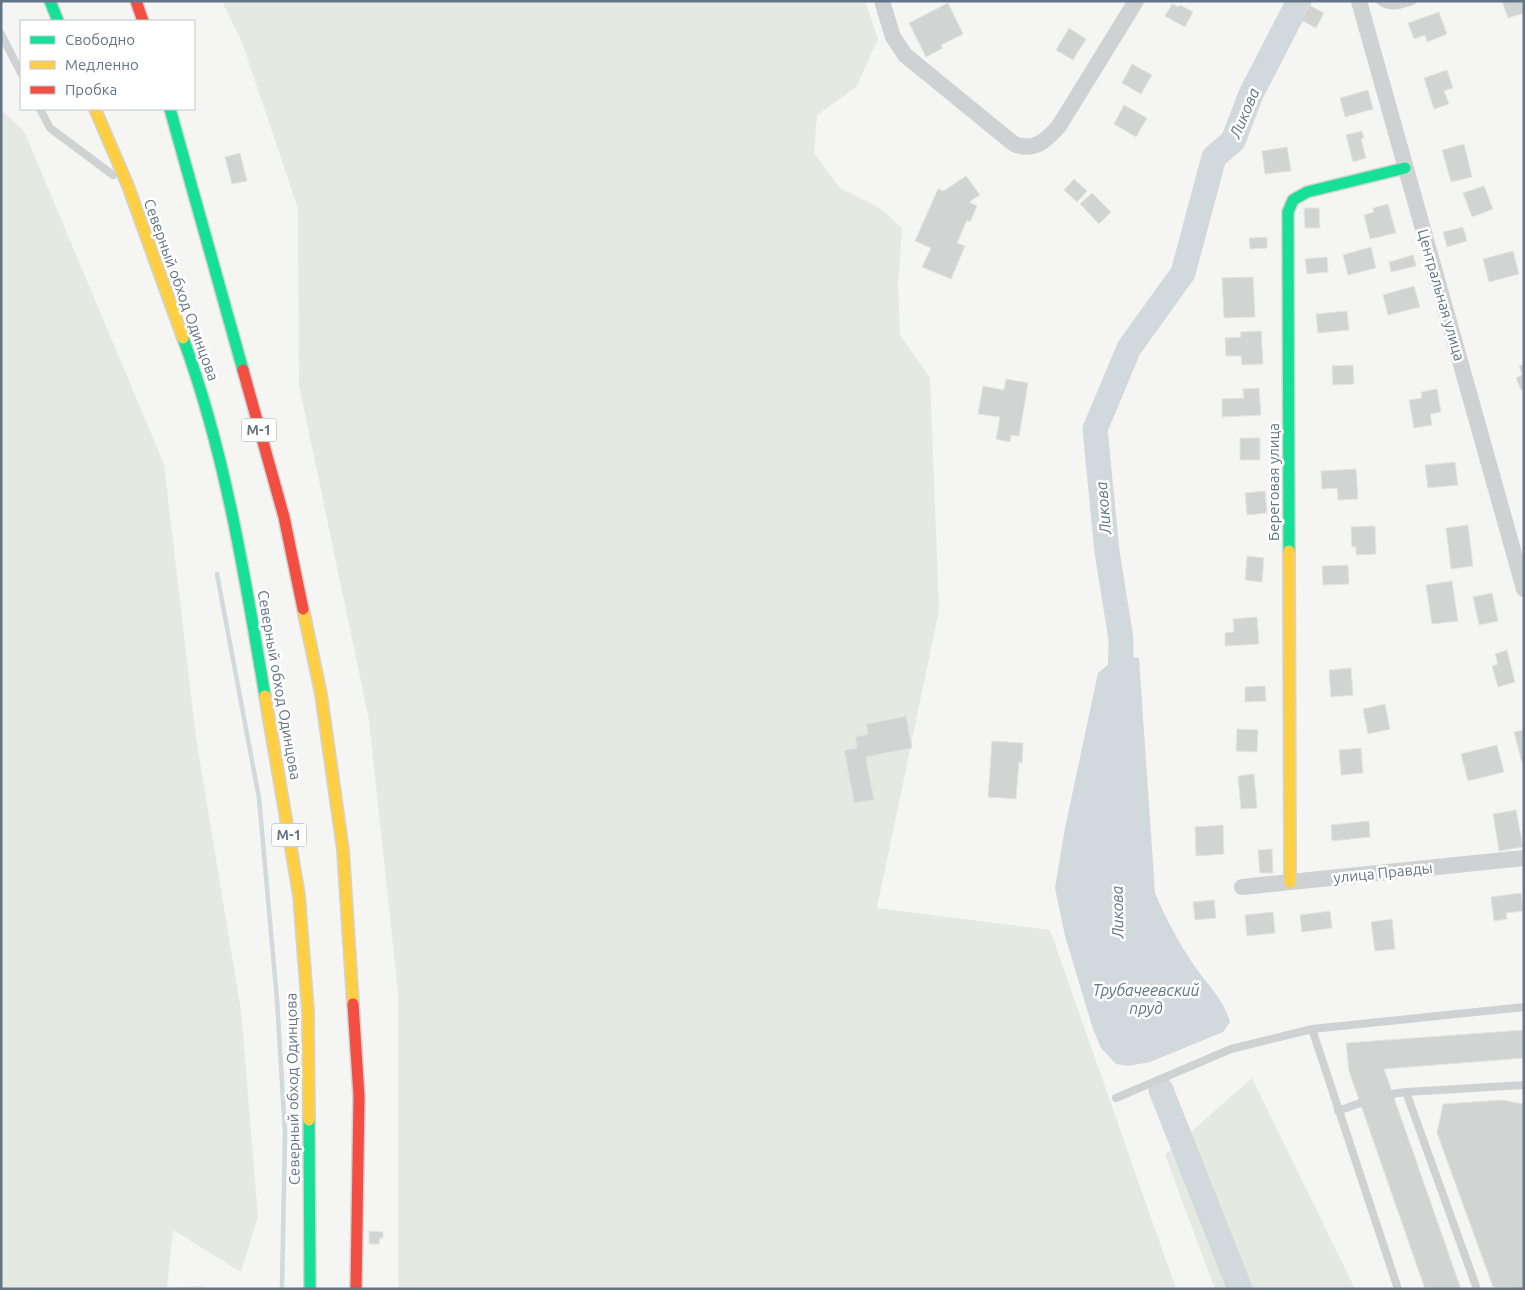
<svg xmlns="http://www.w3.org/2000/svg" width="1525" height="1290" viewBox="0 0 1525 1290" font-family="Ubuntu,sans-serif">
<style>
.green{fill:#e4e9e1}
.water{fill:#d2d9dd}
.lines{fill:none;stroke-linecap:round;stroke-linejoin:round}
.stream{stroke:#d2d9dd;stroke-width:4.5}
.river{stroke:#d2d9dd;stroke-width:25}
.building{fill:#d2d3d3;stroke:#e4e4e3}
.fast-casing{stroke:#d1d3d4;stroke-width:14}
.slow-casing{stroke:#d1d3d4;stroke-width:14}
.jam-casing{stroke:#d1d3d4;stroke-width:14}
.lane{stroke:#d0d1d2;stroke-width:8}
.street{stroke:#d0d1d2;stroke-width:16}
.fast{stroke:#16e098;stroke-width:11}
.slow{stroke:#ffcf43;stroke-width:11}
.jam{stroke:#f24e42;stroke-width:11}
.labels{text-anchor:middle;stroke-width:5;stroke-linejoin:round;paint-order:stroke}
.shield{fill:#fff;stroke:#919eaa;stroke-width:1}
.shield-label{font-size:14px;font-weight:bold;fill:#627486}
.street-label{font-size:15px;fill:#627486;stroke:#fff}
.water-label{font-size:16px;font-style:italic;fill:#5e7783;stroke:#fff}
</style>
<rect width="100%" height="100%" fill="#f5f5f3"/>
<g class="green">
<polygon points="222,1 865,1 878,39 856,87 817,115 814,153 840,188 880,208 902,228 898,286 900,335 930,378 939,610 877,908 1050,930 1176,1289 398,1289 398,992 369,720 299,385 298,209 242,42"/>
<polygon points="1,110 24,131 164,464 196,738 241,1010 258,1217 241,1272 173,1230 167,1288 201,1286 204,1289 1,1289"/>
<polygon points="1252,1078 1355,1289 1215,1289 1165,1155"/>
</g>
<path class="water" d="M1126,656L1139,658L1155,893C1166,919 1179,943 1195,967C1208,985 1224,1000 1230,1022L1223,1032L1150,1062L1128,1066L1116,1064L1101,1048L1093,1029L1065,936L1055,888L1065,828L1098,673L1115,659Z"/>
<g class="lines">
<polyline class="stream" points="217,574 259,798 277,1000 285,1132 282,1289"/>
<g class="river">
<polyline points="1120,692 1121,639 1107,552 1095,429 1129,348 1183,273 1214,157 1233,141 1251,94 1299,1"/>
<polyline points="1161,1090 1240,1289"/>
</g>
</g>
<g class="building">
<polygon points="1502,1 1524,1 1524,13 1508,18"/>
<polygon points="948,3 963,34 941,45 943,48 926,57 909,23"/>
<polygon points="1172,4 1178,7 1180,5 1193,12 1185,27 1165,16"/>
<polygon points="1309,5 1324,13 1316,28 1301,20"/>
<polygon points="1439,12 1447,34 1427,42 1425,35 1414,39 1408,23"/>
<polygon points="1069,28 1086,39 1073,60 1056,50"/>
<polygon points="1132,64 1152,75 1141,94 1122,83"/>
<polygon points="1447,70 1453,88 1444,91 1449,104 1434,109 1424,78"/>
<polygon points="1368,90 1373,109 1345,117 1340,98"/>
<polygon points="1124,105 1147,118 1136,137 1114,124"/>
<polygon points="1362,131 1364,138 1361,139 1366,158 1353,162 1346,135"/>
<polygon points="1464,144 1472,177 1451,182 1442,150"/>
<polygon points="1287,147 1291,171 1265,174 1262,151"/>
<polygon points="240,153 247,181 232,184 225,157"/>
<polygon points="966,176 980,195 969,202 977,206 970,222 967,220 957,243 965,246 951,279 922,267 931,248 915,241 938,189 944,191"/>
<polygon points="1074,179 1087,191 1077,202 1064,190"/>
<polygon points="1484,186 1493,209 1472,217 1463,193"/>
<polygon points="1092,193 1111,212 1099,224 1080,204"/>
<polygon points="1388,204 1396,233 1370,239 1364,215 1374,212 1373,208"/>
<polygon points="1304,208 1319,208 1320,228 1305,228"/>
<polygon points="1463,227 1467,241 1447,247 1443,232"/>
<polygon points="1267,237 1267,248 1250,249 1249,238"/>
<polygon points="1371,247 1376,268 1348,275 1343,255"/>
<polygon points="1513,251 1519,274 1489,282 1483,259"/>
<polygon points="1413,255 1416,266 1391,272 1389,262"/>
<polygon points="1327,257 1328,272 1307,274 1305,259"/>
<polygon points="1253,277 1255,317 1224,318 1222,278"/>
<polygon points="1414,286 1420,307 1388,315 1383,295"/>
<polygon points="1347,311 1349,330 1318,333 1316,314"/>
<polygon points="1261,331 1263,364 1242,365 1241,356 1226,356 1225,338 1241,337 1240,332"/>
<polygon points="1524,364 1524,389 1521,390 1516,378 1522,375 1519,366"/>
<polygon points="1353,365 1354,384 1333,385 1332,366"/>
<polygon points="1006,379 1028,383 1019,436 1011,435 1010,442 996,439 1000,417 978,414 983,386 1004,390"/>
<polygon points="1259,388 1261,415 1222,417 1222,399 1244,398 1243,389"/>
<polygon points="1437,389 1441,412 1430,414 1432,425 1414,428 1409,400 1422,398 1421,392"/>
<rect x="1240" y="438" width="20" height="22"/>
<polygon points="1455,462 1458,485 1428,488 1425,465"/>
<polygon points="1356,469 1358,499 1338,500 1337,488 1322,489 1321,471"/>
<polygon points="1265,491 1267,513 1247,515 1245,493"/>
<polygon points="1468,525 1473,566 1451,569 1446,528"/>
<polygon points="1375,526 1376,554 1356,555 1356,547 1352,547 1351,527"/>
<polygon points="1247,556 1264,558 1262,582 1245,580"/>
<polygon points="1348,565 1349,584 1323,585 1322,566"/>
<polygon points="1452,581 1458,621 1432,624 1426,585"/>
<polygon points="1492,593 1498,621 1479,625 1473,597"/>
<polygon points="1257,617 1259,644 1225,646 1225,633 1234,632 1233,619"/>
<polygon points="1507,650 1515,682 1498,687 1492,666 1498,664 1495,654"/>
<polygon points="1351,668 1353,695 1331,697 1329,670"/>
<polygon points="1265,686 1266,701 1245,702 1245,687"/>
<polygon points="1385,704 1390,729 1368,734 1363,709"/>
<polygon points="906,716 912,748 866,757 874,800 854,803 844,750 857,748 855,737 868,734 866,724"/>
<polygon points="1237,729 1258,730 1257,752 1236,751"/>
<polygon points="1524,730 1524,770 1514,732"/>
<polygon points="992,741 1023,743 1022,763 1019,762 1016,799 988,797"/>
<polygon points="1497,745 1504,772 1468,781 1461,754"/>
<polygon points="1361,748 1363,773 1341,775 1339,750"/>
<polygon points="1254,774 1257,808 1241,809 1238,776"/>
<polygon points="1516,810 1523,847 1499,851 1493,814"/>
<polygon points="1369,821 1370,837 1332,841 1331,825"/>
<polygon points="1223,825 1224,854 1196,856 1195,827"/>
<polygon points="1272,849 1273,873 1260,873 1258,850"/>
<polygon points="1521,893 1523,911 1506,913 1507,919 1494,921 1491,897"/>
<polygon points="1214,900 1216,918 1195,920 1193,902"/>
<polygon points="1330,911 1332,928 1302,932 1300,915"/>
<polygon points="1273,912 1275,933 1247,936 1245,915"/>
<polygon points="1392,919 1395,949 1375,951 1371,922"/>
<polygon points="1524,1030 1524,1058 1384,1069 1461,1289 1425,1289 1349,1071 1346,1043"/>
<polygon points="1502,1100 1524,1104 1524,1289 1493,1287 1437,1133 1443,1104"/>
<polygon points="369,1231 383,1232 383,1238 380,1238 379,1244 369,1244"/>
</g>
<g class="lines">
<defs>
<g id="fast">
<polyline points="50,1 58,21"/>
<polyline points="170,109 243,370"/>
<path d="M183,338C225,452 245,576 265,696"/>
<polyline points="1289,551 1288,212 1293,200 1307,192 1405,168"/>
<polyline points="309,1120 310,1289"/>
</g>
<g id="slow">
<polyline points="95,109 128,186 183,338"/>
<polyline points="1289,551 1290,882"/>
<polyline points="303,609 321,694 343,850 353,1004"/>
<polyline points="265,696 299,895 308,1011 309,1120"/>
</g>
<g id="jam">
<polyline points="136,1 143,21"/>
<polyline points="243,370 284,517 303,609"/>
<polyline points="353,1004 359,1096 356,1289"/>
</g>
</defs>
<use href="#fast" class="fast-casing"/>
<use href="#slow" class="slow-casing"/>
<use href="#jam" class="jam-casing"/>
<g class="lane">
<path d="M1380,1C1391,9 1400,5 1412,1"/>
<polyline points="1,34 21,73"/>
<polyline points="40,109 50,128 113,175"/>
<polyline points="1312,1029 1398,1289"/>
<polyline points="1392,1094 1406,1092"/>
<polyline points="1116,1098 1231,1049 1312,1029 1524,1007"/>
<polyline points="1338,1111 1360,1103"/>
<polyline points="1477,1289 1406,1092 1524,1085"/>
</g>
<g class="street">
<path d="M882,1L893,37L905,55L1014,144C1034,152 1046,141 1059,126L1136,1"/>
<polyline points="1359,1 1524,589"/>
<polyline points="1242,887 1524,858"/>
</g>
<use href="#fast" class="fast"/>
<use href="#slow" class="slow"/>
<use href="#jam" class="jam"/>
</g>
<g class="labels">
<g class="shield">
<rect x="241.5" y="418.5" width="35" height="23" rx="4"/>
<rect x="271.5" y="823.5" width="35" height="23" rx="4"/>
</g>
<g class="shield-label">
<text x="259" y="435">М-1</text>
<text x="289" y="840">М-1</text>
</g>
<g class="street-label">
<text transform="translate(181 290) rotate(70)" y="5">Северный обход Одинцова</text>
<text transform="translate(1441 295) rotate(74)" y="5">Центральная улица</text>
<text transform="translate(1274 482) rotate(-90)" y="5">Береговая улица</text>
<text transform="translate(279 685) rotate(80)" y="5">Северный обход Одинцова</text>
<text transform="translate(1383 873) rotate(-6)" y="5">улица Правды</text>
<text transform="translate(293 1089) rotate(-91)" y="5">Северный обход Одинцова</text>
</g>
<g class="water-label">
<text transform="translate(1244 113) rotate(-67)" y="6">Ликова</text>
<text transform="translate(1103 508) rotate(-95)" y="6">Ликова</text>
<text transform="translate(1117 912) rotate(-91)" y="6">Ликова</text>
<text x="1146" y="996">Трубачеевский<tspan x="1146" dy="18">пруд</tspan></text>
</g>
</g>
<rect width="1525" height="1290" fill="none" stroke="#627486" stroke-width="5"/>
<rect x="20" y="20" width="175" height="90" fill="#ffffff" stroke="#c0c7cf"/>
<rect x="30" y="36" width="25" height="8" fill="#16e098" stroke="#c0c7cf"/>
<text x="65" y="45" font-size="15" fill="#627486">Свободно</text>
<rect x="30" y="61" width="25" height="8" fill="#ffcf43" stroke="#c0c7cf"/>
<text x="65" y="70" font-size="15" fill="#627486">Медленно</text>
<rect x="30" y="86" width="25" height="8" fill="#f24e42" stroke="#c0c7cf"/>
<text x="65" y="95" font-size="15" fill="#627486">Пробка</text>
</svg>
